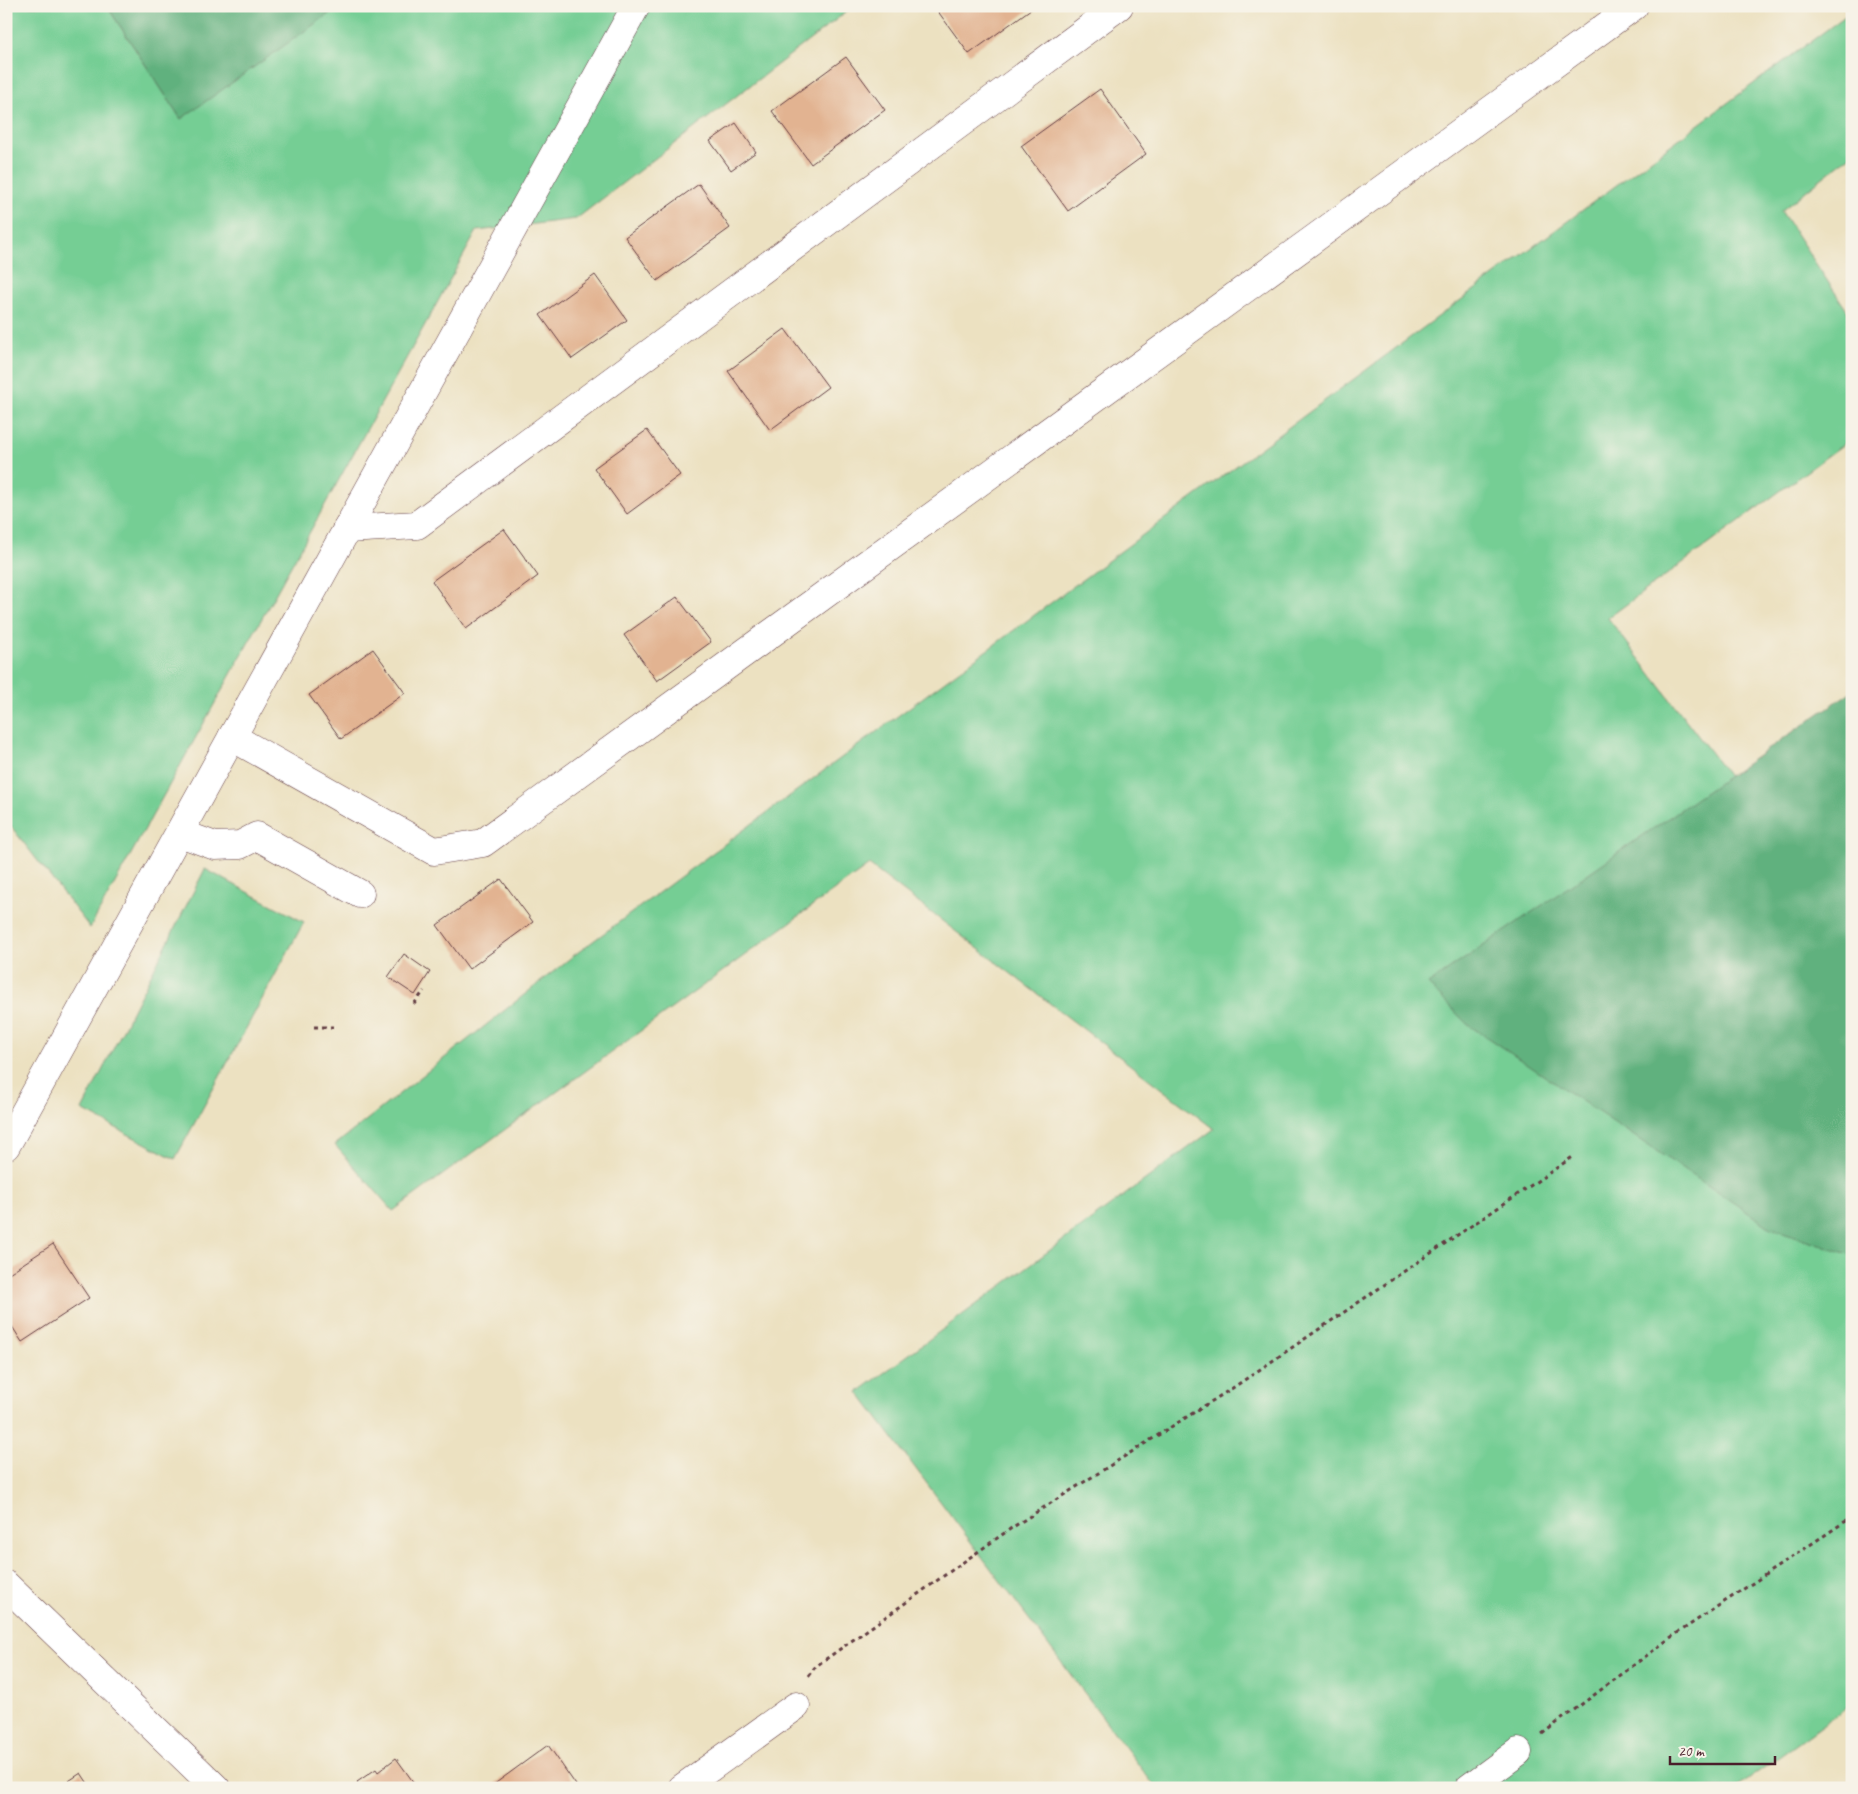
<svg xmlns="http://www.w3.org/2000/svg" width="1858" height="1794" viewBox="0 0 1858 1794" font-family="Caveat,sans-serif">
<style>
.green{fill:#75ce94;stroke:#607660}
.forest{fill:#60b17e;stroke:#556854}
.building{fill:#e2b391}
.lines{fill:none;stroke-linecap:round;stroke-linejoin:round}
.minor-casing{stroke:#623c42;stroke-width:29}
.path{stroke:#623c42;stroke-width:3;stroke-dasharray:4 4;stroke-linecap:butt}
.minor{stroke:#fff;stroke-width:28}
</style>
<rect width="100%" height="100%" fill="#f7f3e8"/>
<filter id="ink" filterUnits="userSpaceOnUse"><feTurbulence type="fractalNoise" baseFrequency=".02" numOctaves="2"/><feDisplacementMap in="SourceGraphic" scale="10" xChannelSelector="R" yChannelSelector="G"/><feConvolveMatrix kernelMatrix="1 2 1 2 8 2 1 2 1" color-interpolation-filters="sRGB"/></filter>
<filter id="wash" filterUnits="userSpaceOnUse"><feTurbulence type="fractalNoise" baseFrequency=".0096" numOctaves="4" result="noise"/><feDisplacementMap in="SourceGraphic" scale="20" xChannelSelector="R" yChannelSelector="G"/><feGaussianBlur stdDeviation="1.12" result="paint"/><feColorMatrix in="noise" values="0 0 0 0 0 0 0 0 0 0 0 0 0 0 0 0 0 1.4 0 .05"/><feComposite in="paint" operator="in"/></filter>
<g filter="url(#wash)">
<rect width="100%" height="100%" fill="#ece1c1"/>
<g class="green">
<polygon points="6,6 107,6 181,119 223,6 854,6 576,219 477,231 90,928 6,820"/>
<polygon points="1852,11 1852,154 1781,211 1852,318 1852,438 1608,618 1741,792 1852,1227 1852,1704 1736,1788 1156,1788 858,1392 1214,1129 869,865 393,1211 335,1145 573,956"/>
<polygon points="205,869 304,922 175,1159 82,1110"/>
</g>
<g class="forest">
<polygon points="107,6 340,6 181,119"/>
<polygon points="1852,691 1852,1255 1771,1228 1467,1024 1428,984"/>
</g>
<g id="blocks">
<g class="building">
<polygon points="934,6 1035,6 969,54"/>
<polygon points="846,57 885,110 811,164 772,111"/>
<polygon points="1100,89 1146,154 1068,211 1021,146"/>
<polygon points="736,123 756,152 731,170 710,141"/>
<polygon points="699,184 730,228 657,281 625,237"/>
<polygon points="595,275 627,320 572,359 540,315"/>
<polygon points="785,329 828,387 770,430 728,371"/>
<polygon points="647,430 680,475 627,514 594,468"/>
<polygon points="504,529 538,576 466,629 432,581"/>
<polygon points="677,597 711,642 657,681 624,635"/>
<polygon points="373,649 405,693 341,739 309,695"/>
<polygon points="501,879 533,922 469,969 437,925"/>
<polygon points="404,954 430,972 415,995 388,977"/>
<polygon points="53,1244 89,1298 22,1342 6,1317 6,1275"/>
<polygon points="548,1745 578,1788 489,1788"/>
<polygon points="396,1758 414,1783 407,1788 356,1788 359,1785 357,1782 376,1769 378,1772"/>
<polygon points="81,1773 91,1788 58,1788"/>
</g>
</g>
</g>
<g filter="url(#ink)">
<use href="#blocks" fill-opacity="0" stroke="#623c42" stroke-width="1"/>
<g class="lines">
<defs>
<g id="minor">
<polyline points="347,529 417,525 1119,6"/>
<polyline points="232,737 434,851 483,843 1634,6"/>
<polyline points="180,833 215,846 240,845 257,836 360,894"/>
<polyline points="6,1146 636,6"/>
<polyline points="6,1585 216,1788"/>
<polyline points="682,1788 796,1706"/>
<polyline points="1469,1788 1518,1752"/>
</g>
</defs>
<use href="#minor" class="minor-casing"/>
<g class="path">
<polyline points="414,1004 424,991"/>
<polyline points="314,1027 333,1027"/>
<polyline points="808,1676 816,1666 1013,1527 1231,1389 1574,1156"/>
<polyline points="1542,1734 1670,1638 1852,1517"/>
</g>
<use href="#minor" class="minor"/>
</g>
</g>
<rect width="1858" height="1794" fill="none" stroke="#f7f3e8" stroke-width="25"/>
<path d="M1670 1756v8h105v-8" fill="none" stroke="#4a1f2b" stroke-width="2.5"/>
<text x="1678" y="1756" font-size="15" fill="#4a1f2b" stroke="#f7f3e8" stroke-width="4" paint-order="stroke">20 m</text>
</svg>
